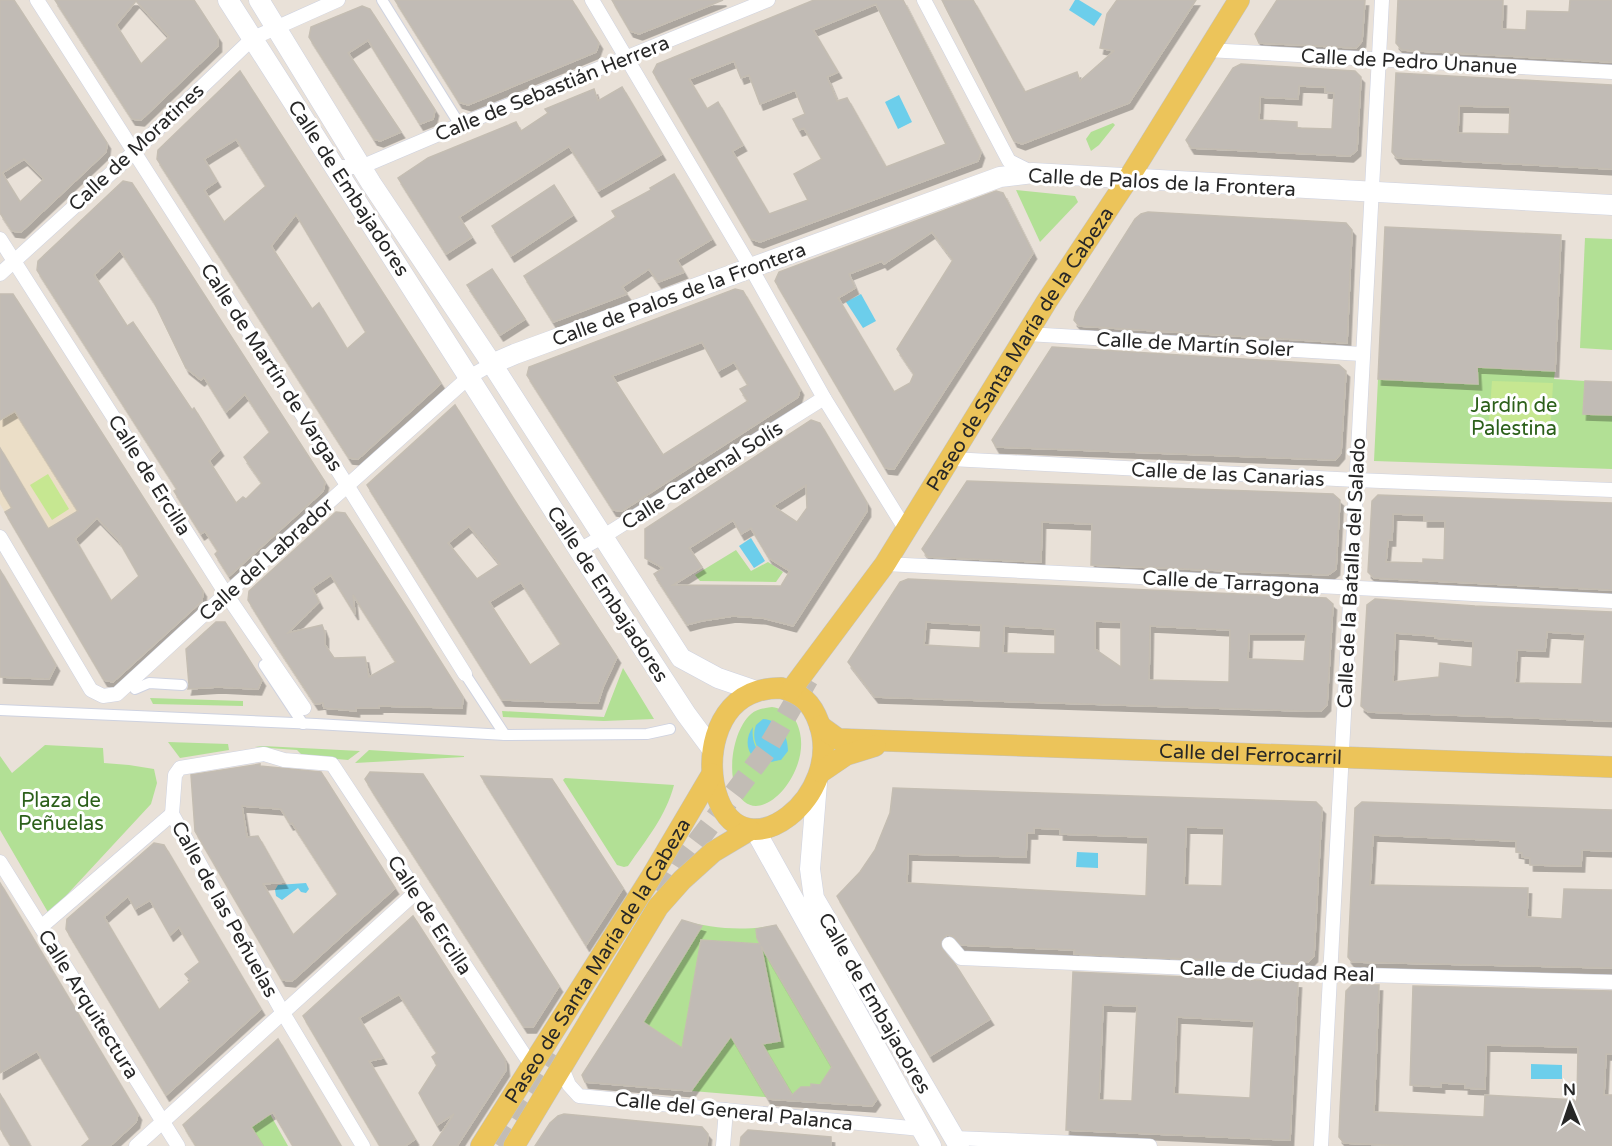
<svg xmlns="http://www.w3.org/2000/svg" width="1612" height="1146" viewBox="0 0 1612 1146" font-family="'Varela Round',sans-serif">
<style>
.education{fill:#ebdec7}
.green{fill:#b2e095}
.pitch{fill:#c6e791}
.water{fill:#6cceeb}
.building{fill:#c1bbb5;stroke:#c4bdb2;stroke-width:1.5;fill-rule:evenodd;filter:url(#shadow)}
.lines{fill:none;stroke-linecap:round;stroke-linejoin:round}
.primary-tunnel{stroke:#c2bcb5;stroke-width:21;stroke-dasharray:21 10;stroke-linecap:butt}
.pedestrian-casing{stroke:#ced2e0;stroke-width:12}
.minor-casing{stroke:#ced2e0;stroke-width:15}
.secondary-casing{stroke:#ced2e0;stroke-width:21}
.primary-casing{stroke:#c3c3c3;stroke-width:22}
.pedestrian{stroke:#fff;stroke-width:10}
.minor{stroke:#fff;stroke-width:14}
.secondary{stroke:#fff;stroke-width:20}
.primary{stroke:#ecc45a;stroke-width:21}
.labels{text-anchor:middle;stroke-width:6;stroke-linejoin:round;paint-order:stroke}
.street-label{font-size:20px;fill:#272727;stroke:#fff}
.park-label{font-size:20px;fill:#2c601a;stroke:#fff}
</style>
<defs>
<filter id="shadow"><feDropShadow dx="3.5" dy="6" stdDeviation="0" flood-color="#0004"/></filter>
</defs>
<rect width="100%" height="100%" fill="#e9e1d8"/>
<polygon class="education" points="0,387 88,527 40,571 0,504"/>
<g class="green">
<polygon points="1113,123 1115,125 1099,145 1091,151 1086,139 1091,132"/>
<polygon points="1016,190 1075,196 1078,202 1040,242"/>
<polygon points="1585,238 1612,239 1612,350 1580,348"/>
<polygon points="1477,367 1555,371 1554,379 1585,381 1583,414 1612,415 1612,469 1374,461 1378,379 1477,384"/>
<polygon points="736,550 751,571 768,562 783,572 776,582 700,581 695,575"/>
<polygon points="623,668 654,719 604,721 503,717 502,711 604,717"/>
<polygon points="150,698 243,701 243,706 153,704"/>
<path d="M772,707C788,710 797,717 800,733C810,777 753,837 735,787C728,767 734,729 751,714C757,709 765,708 772,707Z"/>
<polygon points="168,742 228,744 229,750 180,758"/>
<polygon points="45,745 103,748 104,763 129,765 154,769 157,783 151,804 49,914 0,830 0,756 12,773"/>
<polygon points="263,746 360,751 348,760 303,756 297,750 255,747"/>
<polygon points="369,750 464,756 464,757 355,763"/>
<path d="M565,778L674,785C666,816 646,840 628,866L624,867L617,865L563,780Z"/>
<path d="M682,920C712,929 745,931 776,925L877,1099L872,1106L585,1082L582,1075Z"/>
<polygon points="270,1114 288,1146 263,1146 251,1127"/>
</g>
<g class="pitch">
<polygon points="1492,381 1553,383 1550,438 1488,435"/>
<polygon points="48,474 69,509 52,520 30,485"/>
</g>
<g class="water">
<polygon points="1075,0 1079,0 1102,14 1094,26 1069,10"/>
<polygon points="899,95 912,122 898,129 885,102"/>
<polygon points="861,294 876,321 863,328 846,302"/>
<polygon points="751,538 765,561 754,568 739,546"/>
<path d="M763,719C780,720 788,736 788,751L781,760C773,761 771,763 764,762C747,759 743,740 753,727C751,741 756,753 769,760C757,751 751,739 756,725Z"/>
<polygon points="1077,852 1098,853 1098,868 1076,867"/>
<polygon points="306,883 309,889 306,893 301,892 298,888 282,900 276,896 275,890 278,885"/>
<polygon points="1531,1064 1562,1065 1562,1079 1531,1079"/>
</g>
<g class="building">
<path d="M0,0H14L107,143L106,152L21,232L12,231L0,213ZM24,159L44,179L20,202L2,173Z"/>
<path d="M55,0H194L218,37V46L141,120L132,119ZM136,1L169,37L141,64L116,25Z"/>
<polygon points="395,0 572,0 599,43 596,52 468,105 459,102"/>
<polygon points="612,0 723,0 639,34 630,31"/>
<path d="M814,0H903L981,152L978,161L760,242L751,239L653,72L657,64ZM876,4L946,144L886,167L847,98L837,101L827,77L838,72L813,30ZM734,61L741,78L749,75L760,104L795,90L805,114L793,119L799,130L804,128L822,159L794,174L808,200L769,214L732,151L743,145L718,102L707,109L689,79Z"/>
<polygon points="942,0 973,0 1025,92 1077,72 1080,81 1114,51 1100,48 1107,14 1117,0 1196,0 1129,103 1022,144 1014,141"/>
<polygon points="1277,0 1365,0 1362,41 1356,48 1259,43 1255,34"/>
<polygon points="1398,0 1503,0 1502,29 1526,30 1527,11 1569,12 1570,0 1612,0 1612,62 1402,50 1396,43"/>
<polygon points="362,6 370,9 435,110 433,119 420,124 368,40 348,53 401,132 380,141 374,139 309,37 311,27"/>
<path d="M1241,64L1355,71L1361,77L1357,150L1350,156L1191,148L1186,140L1233,68ZM1299,86L1325,87V92L1334,93L1332,129L1297,128V122L1259,120L1260,97L1298,99Z"/>
<path d="M240,71L441,383L358,459L349,458L157,159L158,150ZM236,139L266,186L224,222L204,190L217,181L204,159ZM296,214L366,332L347,349L319,303L312,309L271,246Z"/>
<path d="M1396,73L1612,85V169L1397,158L1392,152ZM1459,106L1510,107L1509,134L1458,133Z"/>
<polygon points="622,87 662,154 598,191 569,146 459,217 472,237 446,254 398,178 428,158 516,122 521,131 548,113 545,109 594,89 598,101"/>
<polygon points="674,174 712,239 677,260 684,272 658,282 649,269 622,287 627,294 553,322 524,276 616,217 612,211 651,190 650,188"/>
<path d="M123,181L132,183L325,482L323,491L229,576L215,554L218,551L205,531L201,534L174,491L177,489L37,270L38,261ZM120,250L154,302L186,368L201,380L204,377L226,412L245,394L270,432L244,457L262,483L246,499L243,497L236,503L209,461L220,450L194,408L192,410L133,322L127,326L94,275Z"/>
<polygon points="554,185 573,215 511,256 492,226"/>
<path d="M996,191L1003,193L1033,253L894,469L885,468L775,281L779,272ZM932,232L953,260L897,349L914,374L910,383L894,392L838,298L855,288L849,274L882,261L884,264Z"/>
<polygon points="1148,212 1346,223 1352,230 1347,343 1079,326 1074,320 1076,312 1135,219 1141,214"/>
<polygon points="1385,227 1561,235 1555,371 1477,367 1478,384 1378,379"/>
<polygon points="492,269 525,319 500,335 467,285"/>
<path d="M735,289L743,291L800,389L798,397L622,511L613,510L527,375L529,367ZM702,342L718,371L734,362L748,385L740,389L748,401L663,455L612,376Z"/>
<path d="M0,294H13L203,591L202,601L113,682L104,680L5,512L12,508L0,488V448L48,529L78,511L15,411L0,420ZM97,518L119,541L139,576L111,601L75,539Z"/>
<polygon points="1052,347 1339,365 1346,371 1341,453 1335,460 996,447 992,440"/>
<polygon points="1585,381 1612,382 1612,415 1583,414"/>
<path d="M455,405L513,498L617,657L603,687L598,703L502,700L367,485ZM469,526L500,564L477,579L448,543ZM521,582L561,644L530,665L489,602Z"/>
<path d="M811,420L820,423L867,503V511L793,626L763,618L733,616L701,621L687,625L654,574L663,568L645,558V529ZM806,485L807,508L797,522L773,506ZM733,520L741,534L751,528L769,558L790,571L781,586L673,585L702,567L689,548Z"/>
<polygon points="967,481 1333,494 1340,500 1336,569 1328,575 1091,565 1092,524 1042,522 1041,562 928,557 922,549"/>
<path d="M1378,495L1612,503V590L1374,578L1368,572L1372,501ZM1393,514L1424,515V521H1445L1444,560L1423,559V563L1386,562L1388,540H1392Z"/>
<path d="M336,512L345,513L408,610L463,697L462,708L379,706V708H356V711L324,708L323,703L315,704L271,637L248,600L249,591ZM331,575L355,614L353,595L396,662L369,677L365,657L334,658L325,645V633L322,625L288,633L319,602L312,588Z"/>
<polygon points="0,570 56,665 49,679 0,677"/>
<path d="M908,579L1326,598L1333,604L1327,705L1321,711H1304L875,697L848,662L900,582ZM1095,621L1121,622V667L1095,649ZM926,622L981,625L980,648L924,645ZM1004,626L1055,629V654L1003,653ZM1150,626L1230,630L1229,682L1149,680ZM1249,634H1306L1304,661L1248,659Z"/>
<path d="M1375,599L1475,606L1612,612V721L1368,712L1361,706L1367,605ZM1547,632L1585,634L1582,684L1515,683L1517,650L1545,651ZM1395,633L1435,636V638L1473,641L1472,667L1440,663L1439,677L1393,682Z"/>
<polygon points="216,622 225,622 262,680 258,689 218,687 188,689 189,685 186,649"/>
<path d="M260,764V766L321,772L395,888L292,981L282,980L195,831L191,775ZM242,806L281,809L290,824L292,823L338,894L293,935L263,884L284,882L258,836L247,837Z"/>
<polygon points="370,772 423,774 559,986 533,1027 524,1027 373,792 365,779"/>
<polygon points="481,776 552,779 623,888 586,945"/>
<path d="M893,788L1316,802L1322,808L1314,956L1308,962H1298V964L1074,954L1075,950L961,945L953,936L947,935L941,940L942,949L955,964L990,1019L930,1056L837,896L860,872L875,850L890,813ZM1186,827L1224,828L1222,886L1184,885ZM1034,828L1060,829V834L1148,837L1146,896L907,883L908,854L1026,857L1027,833H1034Z"/>
<polygon points="1362,802 1612,810 1612,851 1582,850 1581,866 1530,865 1530,858 1522,857 1522,853 1516,852 1516,841 1373,835 1370,885 1528,888 1527,917 1562,919 1564,889 1612,890 1612,968 1352,962 1348,957 1355,808"/>
<path d="M154,843L164,845L261,1009L166,1095L66,929L67,919ZM128,896L135,909L150,900L170,935L179,927L200,962L185,974L191,981L159,1010L104,917Z"/>
<polygon points="0,883 138,1114 136,1122 110,1146 82,1146 90,1139 37,1051 0,1073"/>
<polygon points="413,916 505,1059 506,1070 457,1146 433,1146 454,1114 437,1125 419,1093 437,1065 432,1057 437,1053 399,994 359,1018 383,1058 369,1061 415,1139 405,1146 380,1146 303,1016"/>
<path d="M682,920L702,926L643,1022L682,1048L701,940L760,944L757,938L756,929L776,925L877,1099L872,1106L768,1099L731,1036L691,1091L585,1082L582,1075ZM761,946L832,1067L820,1085L811,1084V1087H801L792,1095L762,1044L780,1041Z"/>
<path d="M1073,972L1298,982L1290,1140L1066,1130ZM1103,1005L1137,1006L1132,1101L1099,1100ZM1177,1017L1254,1021L1250,1098L1174,1094Z"/>
<polygon points="1352,985 1379,985 1374,1112 1484,1117 1485,1095 1577,1100 1578,1047 1486,1045 1485,1089 1465,1088 1465,1084 1441,1083 1441,1087 1410,1085 1413,986 1612,991 1612,1054 1606,1054 1604,1095 1612,1095 1612,1146 1407,1146 1344,1143 1339,1137 1340,1111 1346,991"/>
<polygon points="278,1039 341,1146 293,1146 273,1112 251,1127 263,1146 196,1146 183,1125"/>
<polygon points="0,1094 25,1136 30,1146 11,1146 0,1128"/>
<polygon points="564,1114 702,1127 708,1134 707,1146 535,1146 550,1123 558,1116"/>
<polygon points="748,1130 831,1137 831,1146 740,1146 741,1137"/>
</g>
<g class="lines">
<g class="primary-tunnel">
<polyline points="662,894 685,858 766,751 808,679"/>
<polyline points="499,1146 557,1056"/>
</g>
<defs>
<g id="pedestrian">
<polyline points="382,0 460,125"/>
<polyline points="272,660 264,665 303,724"/>
<polyline points="465,674 505,735"/>
<polyline points="135,689 149,683 182,685"/>
<polyline points="0,710 316,724 505,735 647,734 670,729"/>
</g>
<g id="minor">
<polyline points="37,0 347,485 465,674"/>
<polyline points="592,0 751,268 824,398 906,530"/>
<polyline points="924,0 1009,161 1033,173"/>
<polyline points="1207,50 1612,72"/>
<polyline points="335,167 361,167 460,125 768,0"/>
<polyline points="0,239 226,594 304,708"/>
<polyline points="0,274 119,166 253,38 338,0"/>
<polyline points="1027,334 1362,354"/>
<polyline points="951,459 1356,480 1612,490"/>
<polyline points="0,537 91,690 103,696 117,694 226,594 469,377 492,364"/>
<polyline points="579,550 604,536 824,398"/>
<polyline points="885,564 1612,601"/>
<polyline points="0,862 178,1146"/>
<polyline points="41,927 172,814"/>
<polyline points="949,944 961,958 1330,974 1612,982"/>
<polyline points="562,1068 569,1085 579,1096 921,1129"/>
<polyline points="954,1138 1150,1146"/>
<polyline points="136,1146 415,893"/>
<polyline points="363,1146 283,1013 172,814 175,775 180,768 264,754 284,760 332,764 531,1065"/>
<polyline points="723,1146 726,1110"/>
<polyline points="1321,1146 1382,0"/>
</g>
<g id="secondary">
<polyline points="228,0 579,550 686,714 712,749"/>
<polyline points="259,0 371,183 492,364 681,658 718,678 756,691"/>
<polyline points="492,364 515,354 1000,177 1033,173 1612,205"/>
<polyline points="817,783 810,869 814,898 959,1146"/>
<polyline points="755,830 931,1146"/>
</g>
<g id="primary">
<path d="M781,688C801,693 812,703 819,723C845,795 746,874 718,799C704,762 714,704 758,691C765,689 773,688 781,688Z"/>
<path id="s1" d="M791,690L885,564L1047,301L1128,179L1239,0"/>
<path id="s2" d="M820,726L838,739L1612,767"/>
<polyline points="821,772 846,755 875,746"/>
<path id="s3" d="M481,1146L650,879L712,774"/>
<polyline points="514,1146 658,907 682,880 713,852 750,830"/>
</g>
</defs>
<use href="#pedestrian" class="pedestrian-casing"/>
<use href="#minor" class="minor-casing"/>
<use href="#secondary" class="secondary-casing"/>
<use href="#primary" class="primary-casing"/>
<use href="#pedestrian" class="pedestrian"/>
<use href="#minor" class="minor"/>
<use href="#secondary" class="secondary"/>
<use href="#primary" class="primary"/>
</g>
<g class="labels">
<g class="street-label">
<text transform="translate(1409 61) rotate(3)" y="7">Calle de Pedro Unanue</text>
<text transform="translate(552 88) rotate(-22)" y="7">Calle de Sebastián Herrera</text>
<text transform="translate(136 147) rotate(-43)" y="7">Calle de Moratines</text>
<text transform="translate(1162 182) rotate(3)" y="7">Calle de Palos de la Frontera</text>
<text transform="translate(349 188) rotate(57)" y="7">Calle de Embajadores</text>
<text transform="translate(679 294) rotate(-20)" y="7">Calle de Palos de la Frontera</text>
<text transform="translate(1195 344) rotate(3)" y="7">Calle de Martín Soler</text>
<text dy="7" stroke="none"><textPath href="#s1" startOffset="411">Paseo de Santa María de la Cabeza</textPath></text>
<text transform="translate(272 367) rotate(57)" y="7">Calle de Martín de Vargas</text>
<text transform="translate(1228 474) rotate(3)" y="7">Calle de las Canarias</text>
<text transform="translate(150 475) rotate(58)" y="7">Calle de Ercilla</text>
<text transform="translate(702 475) rotate(-32)" y="7">Calle Cardenal Solís</text>
<text transform="translate(266 559) rotate(-42)" y="7">Calle del Labrador</text>
<text transform="translate(1351 573) rotate(-87)" y="7">Calle de la Batalla del Salado</text>
<text transform="translate(1231 582) rotate(3)" y="7">Calle de Tarragona</text>
<text transform="translate(608 594) rotate(57)" y="7">Calle de Embajadores</text>
<text dy="7" stroke="none"><textPath href="#s2" startOffset="435">Calle del Ferrocarril</textPath></text>
<text transform="translate(225 909) rotate(61)" y="7">Calle de las Peñuelas</text>
<text transform="translate(430 915) rotate(57)" y="7">Calle de Ercilla</text>
<text dy="7" stroke="none"><textPath href="#s3" startOffset="219">Paseo de Santa María de la Cabeza</textPath></text>
<text transform="translate(1277 971) rotate(2)" y="7">Calle de Ciudad Real</text>
<text transform="translate(875 1003) rotate(60)" y="7">Calle de Embajadores</text>
<text transform="translate(89 1004) rotate(58)" y="7">Calle Arquitectura</text>
<text transform="translate(734 1111) rotate(6)" y="7">Calle del General Palanca</text>
</g>
<g class="park-label">
<text x="1514" y="412">Jardín de<tspan x="1514" dy="23">Palestina</tspan></text>
<text x="61" y="807">Plaza de<tspan x="61" dy="23">Peñuelas</tspan></text>
</g>
</g>
<g transform="translate(1570 1104) rotate(358)" stroke="#ffffff" stroke-width="4.5" paint-order="stroke">
<path d="M0-4.5L10 22L0 15L-10 22Z" fill="#272727"/>
<text y="-9" font-size="16" font-weight="bold" text-anchor="middle" fill="#272727">N</text>
</g>
</svg>
